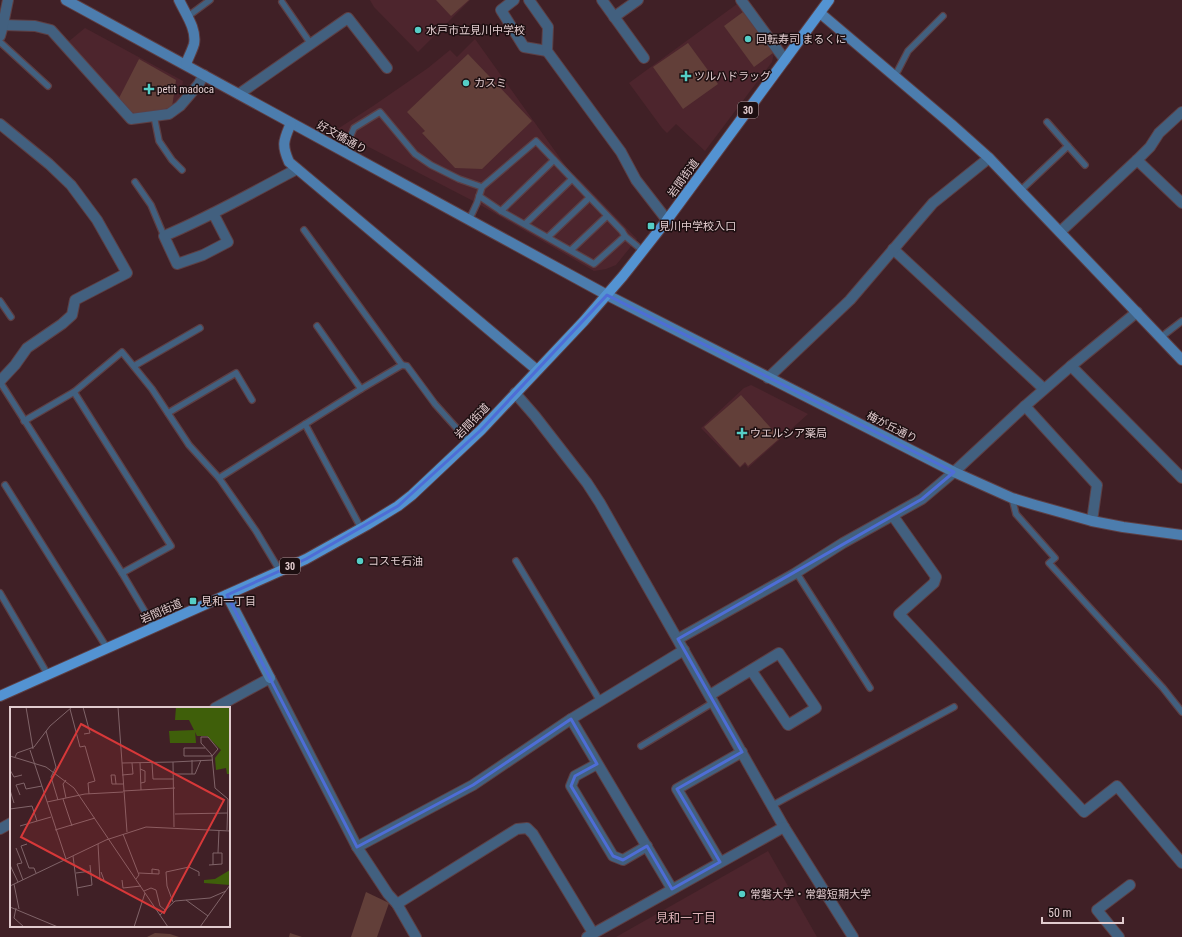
<svg xmlns="http://www.w3.org/2000/svg" width="1182" height="937" viewBox="0 0 1182 937" font-family="'Roboto Condensed','Noto Sans JP',sans-serif">
<style>
.built{fill:#4d252d}
.building{fill:#623f39}
.lines{fill:none;stroke-linecap:round;stroke-linejoin:round}
.lane-casing{stroke:#5d3f44;stroke-width:8}
.street-casing{stroke:#5d3f44;stroke-width:12}
.secondary-casing{stroke:#5d3f44;stroke-width:12}
.primary-casing{stroke:#5d3f44;stroke-width:12}
.lane{stroke:#42607f;stroke-width:5.5}
.street{stroke:#42607f;stroke-width:10}
.secondary{stroke:#4c7dae;stroke-width:10}
.primary{stroke:#5393d2;stroke-width:10}
.marked{fill:none;stroke:#4e6dd6;stroke-width:3;stroke-linejoin:round}
.poi-dot{fill:#55cec6;stroke:#1d0f11;stroke-width:1.5}
.labels{text-anchor:middle;stroke-width:3;stroke-linejoin:round;paint-order:stroke}
.shield{fill:#1d0f11;stroke:#a69395;stroke-width:1}
.shield-label{font-size:10px;font-weight:bold;fill:#e1cbce}
.poi-label{font-size:11px;fill:#e1cbce;stroke:#1d0f11;text-anchor:start}
.street-label{font-size:11px;fill:#e1cbce;stroke:#1d0f11}
.neighbourhood-label{font-size:12px;fill:#deb2b8;stroke:#1d0f11}
.inset-road{fill:none;stroke:#806469;stroke-width:1}
.view{fill:#d73839;fill-opacity:0.15;stroke:#d73839;stroke-width:2}
.inset-edge{fill:none;stroke:#e1cbce;stroke-width:2}
</style>
<rect width="100%" height="100%" fill="#402026"/>
<g class="built">
<polygon points="370,0 470,0 418,52 374,7"/>
<polygon points="737,4 774,53 772,62 705,151 676,124 667,133 662,128 629,83"/>
<polygon points="85,28 183,81 178,106 175,109 133,117 68,42"/>
<polygon points="475,39 570,172 582,182 637,239 616,265 606,269 594,271 477,203 336,130 373,106 428,68 450,50 457,57"/>
<polygon points="751,385 808,414 748,468 745,464 740,468 701,428 744,388"/>
<polygon points="768,851 817,937 616,937"/>
</g>
<g class="building">
<polygon points="436,0 469,0 451,16"/>
<polygon points="743,12 773,53 754,67 724,26"/>
<polygon points="688,43 718,84 683,109 653,67"/>
<polygon points="468,54 532,121 482,169 455,168 422,133 425,131 407,112"/>
<polygon points="139,59 176,80 172,107 147,114 138,115 130,111 119,98"/>
<polygon points="741,395 780,438 748,466 745,462 740,467 704,427"/>
<polygon points="366,892 389,903 377,937 351,937"/>
<polygon points="155,933 170,934 179,937 147,937"/>
<polygon points="290,933 302,937 289,937"/>
</g>
<g class="lines">
<defs>
<g id="lane">
<polyline points="282,2 311,44"/>
<polyline points="187,17 210,0"/>
<polyline points="0,42 48,86"/>
<polyline points="895,76 908,51 943,16"/>
<polyline points="154,116 159,141 172,160 182,170"/>
<polyline points="1047,122 1068,146"/>
<polyline points="344,151 354,128 380,112 415,154 431,165 459,179 482,187"/>
<polyline points="135,182 151,205 164,236"/>
<polyline points="1020,191 1068,146 1085,165"/>
<polyline points="479,196 501,211 594,264 625,236"/>
<polyline points="501,211 554,160"/>
<polyline points="469,220 477,203 482,187 536,141 622,231 625,236 643,251"/>
<polyline points="525,224 572,179"/>
<polyline points="304,230 402,365 407,366 435,404 469,442"/>
<polyline points="548,237 589,198"/>
<polyline points="571,250 607,216"/>
<polyline points="0,301 11,317"/>
<polyline points="1160,338 1182,321"/>
<polyline points="134,366 200,328"/>
<polyline points="0,382 122,573 154,627"/>
<polyline points="361,389 402,365"/>
<polyline points="74,392 171,546 122,573"/>
<polyline points="168,413 236,373 252,400"/>
<polyline points="24,421 74,392 122,352 152,389 189,445 219,478 256,531 280,571"/>
<polyline points="305,424 361,528"/>
<polyline points="219,478 361,389 317,326"/>
<polyline points="5,485 107,648"/>
<polyline points="1012,498 1016,514 1055,558 1049,563 1163,688 1182,712"/>
<polyline points="516,561 600,701"/>
<polyline points="796,572 870,688"/>
<polyline points="0,593 48,675"/>
<polyline points="641,746 714,702"/>
<polyline points="773,805 954,707"/>
</g>
<g id="street">
<polyline points="514,0 501,10 524,47 547,51"/>
<polyline points="529,0 548,27 547,51 621,152 636,180 667,220"/>
<polyline points="602,0 644,58"/>
<polyline points="741,0 785,60"/>
<polyline points="614,17 638,0"/>
<polyline points="3,25 35,26 51,30 131,119 169,114 180,106 198,85 204,75"/>
<polyline points="0,36 2,29 8,0"/>
<polyline points="239,94 348,18 387,68"/>
<polyline points="0,124 49,164 71,185 97,220 127,273 75,300 72,315 62,324 27,348 15,365 0,381"/>
<polyline points="1137,160 1182,203"/>
<path d="M213,213L228,242L203,255L177,264L164,236C210,217 253,192 297,169"/>
<polyline points="1060,232 1137,160 1150,147 1159,133 1182,112"/>
<polyline points="893,249 1044,389"/>
<polyline points="1071,366 1182,478"/>
<polyline points="768,378 850,300 933,203 989,158"/>
<polyline points="515,393 535,416 587,483 600,503 784,827 853,937"/>
<polyline points="1025,406 1097,485 1092,521"/>
<polyline points="893,516 936,577 934,583 899,614 1084,812 1117,786 1182,863"/>
<polyline points="678,639 794,574 843,543 922,499 954,472 1025,406 1071,366 1137,312"/>
<polyline points="710,695 779,653 816,708 788,725 751,670"/>
<polyline points="215,708 270,678 357,847 388,894 397,904 416,937"/>
<polyline points="571,719 672,889"/>
<polyline points="597,764 575,776 571,786 613,856 623,860 647,846"/>
<polyline points="0,829 11,823"/>
<polyline points="357,847 473,785 571,719 684,650"/>
<polyline points="720,862 677,789 742,752"/>
<polyline points="397,904 517,829 527,828 533,834 593,933"/>
<polyline points="587,937 784,827"/>
<polyline points="1119,937 1097,910 1130,885"/>
</g>
<g id="secondary">
<polyline points="66,0 607,295 954,472 1012,498 1035,505 1092,521 1123,527 1182,535"/>
<path d="M179,0C185,13 197,29 194,44C192,51 188,58 186,64"/>
<polyline points="820,13 951,124 989,158 1182,360"/>
<path d="M291,123C284,140 281,144 289,162L537,370"/>
<polyline points="227,595 270,678"/>
</g>
<polyline id="primary" points="0,696 280,571 306,559 367,525 398,506 412,495 481,430 584,321 623,276 667,220 829,0"/>
</defs>
<use href="#lane" class="lane-casing"/>
<use href="#street" class="street-casing"/>
<use href="#secondary" class="secondary-casing"/>
<use href="#primary" class="primary-casing"/>
<use href="#lane" class="lane"/>
<use href="#street" class="street"/>
<use href="#secondary" class="secondary"/>
<use href="#primary" class="primary"/>
</g>
<path class="marked" d="M607,295L954,472L922,499L678,639L742,752L677,789L720,862L672,889L647,846L623,860L613,856L571,786L575,776L597,764L571,719L473,785L357,847L227,595L306,559L398,506L481,430Z"/>
<g class="poi-dot">
<circle cx="418" cy="30" r="4"/>
<circle cx="748" cy="39" r="4"/>
<path d="M684 70h4v4h4v4h-4v4h-4v-4h-4v-4h4z"/>
<circle cx="466" cy="83" r="4"/>
<path d="M147 83h4v4h4v4h-4v4h-4v-4h-4v-4h4z"/>
<rect x="647" y="222" width="8" height="8" rx="2"/>
<path d="M740 427h4v4h4v4h-4v4h-4v-4h-4v-4h4z"/>
<circle cx="360" cy="561" r="4"/>
<rect x="189" y="597" width="8" height="8" rx="2"/>
<circle cx="742" cy="894" r="4"/>
</g>
<g class="labels">
<g class="shield">
<rect x="738" y="102" width="20" height="16" rx="3"/>
<rect x="280" y="558" width="20" height="16" rx="3"/>
</g>
<g class="shield-label">
<text x="748" y="114">30</text>
<text x="290" y="570">30</text>
</g>
<g class="poi-label">
<text x="426" y="34">水戸市立見川中学校</text>
<text x="756" y="43">回転寿司 まるくに</text>
<text x="694" y="80">ツルハドラッグ</text>
<text x="474" y="87">カスミ</text>
<text x="157" y="93">petit madoca</text>
<text x="659" y="230">見川中学校入口</text>
<text x="750" y="437">ウエルシア薬局</text>
<text x="368" y="565">コスモ石油</text>
<text x="201" y="605">見和一丁目</text>
<text x="750" y="898">常磐大学・常磐短期大学</text>
</g>
<g class="street-label">
<text transform="translate(342 137) rotate(29)" y="4">好文橋通り</text>
<text transform="translate(683 178) rotate(-54)" y="4">岩間街道</text>
<text transform="translate(472 421) rotate(-46)" y="4">岩間街道</text>
<text transform="translate(892 427) rotate(27)" y="4">梅が丘通り</text>
<text transform="translate(161 611) rotate(-24)" y="4">岩間街道</text>
</g>
<g class="neighbourhood-label">
<text x="686" y="922">見和一丁目</text>
</g>
</g>
<g transform="translate(10 707)">
<rect width="220" height="220" fill="#402026"/>
<path d="M166,0H220V67H217L216,61L206,63L205,51L211,43L197,29H187L179,13H165ZM220,163V178L194,176V173L205,172Z" fill="#3f5f0a"/>
<path d="M185,23L186,36H160L159,24Z" fill="#3f5f0a"/>
<path class="inset-road" d="M16,0L23,42M73,0L80,26L74,27M108,0L117,125M60,2L70,40L75,39L85,74L78,76L79,87M36,24L46,60L41,70L48,93M195,41H174V49H202L208,42L198,30H191V36L201,47L202,49L205,81L218,92L217,123M20,43L56,152M0,49L36,60L64,81L158,220M5,50L7,46L24,40L40,19L62,0M182,53V67M163,55L203,53M112,56L163,55L164,120M130,56L131,83M142,56L143,72H164M130,62L135,64V75L131,76M0,63L4,70L12,68M164,67H185L191,53M112,68L123,67L122,56M56,73L53,77L56,91M106,77L105,68H101L102,77H113M0,83L4,96M113,84L165,81M10,88L6,78L14,76L16,82L32,79M53,92L62,119M37,95L75,87L113,85M0,102L22,99L27,114M165,107L218,106M10,119L41,110M45,123L85,111M113,127L129,168L126,172M17,137L11,139L19,161H24L26,166M88,137L90,173H94L91,165M6,141L12,156L7,157L13,173M208,146L209,123M63,149L68,189M0,158L8,175M199,158L212,157V146H203V158M66,166L81,164M129,166L149,167V163L142,162V167M112,173L113,181L131,179M4,177L9,202M0,179L96,133L136,120L220,124M67,181L82,178L80,158M134,184L141,181L146,183L150,199L155,203M176,193L198,209M163,195L157,179L156,165L179,160L189,165V169M0,200L48,220M6,201L4,211L14,220M150,208L165,194L200,191L216,184M124,220L135,186M190,220L220,178"/>
<path class="view" d="M71,17L214,93L154,206L11,130Z"/>
<rect width="220" height="220" class="inset-edge"/>
</g>
<path d="M1042 917v6h81v-6" fill="none" stroke="#e1cbce" stroke-width="2"/>
<text x="1048" y="917" font-size="12" fill="#e1cbce" stroke="#1d0f11" stroke-width="3" paint-order="stroke">50 m</text>
</svg>
